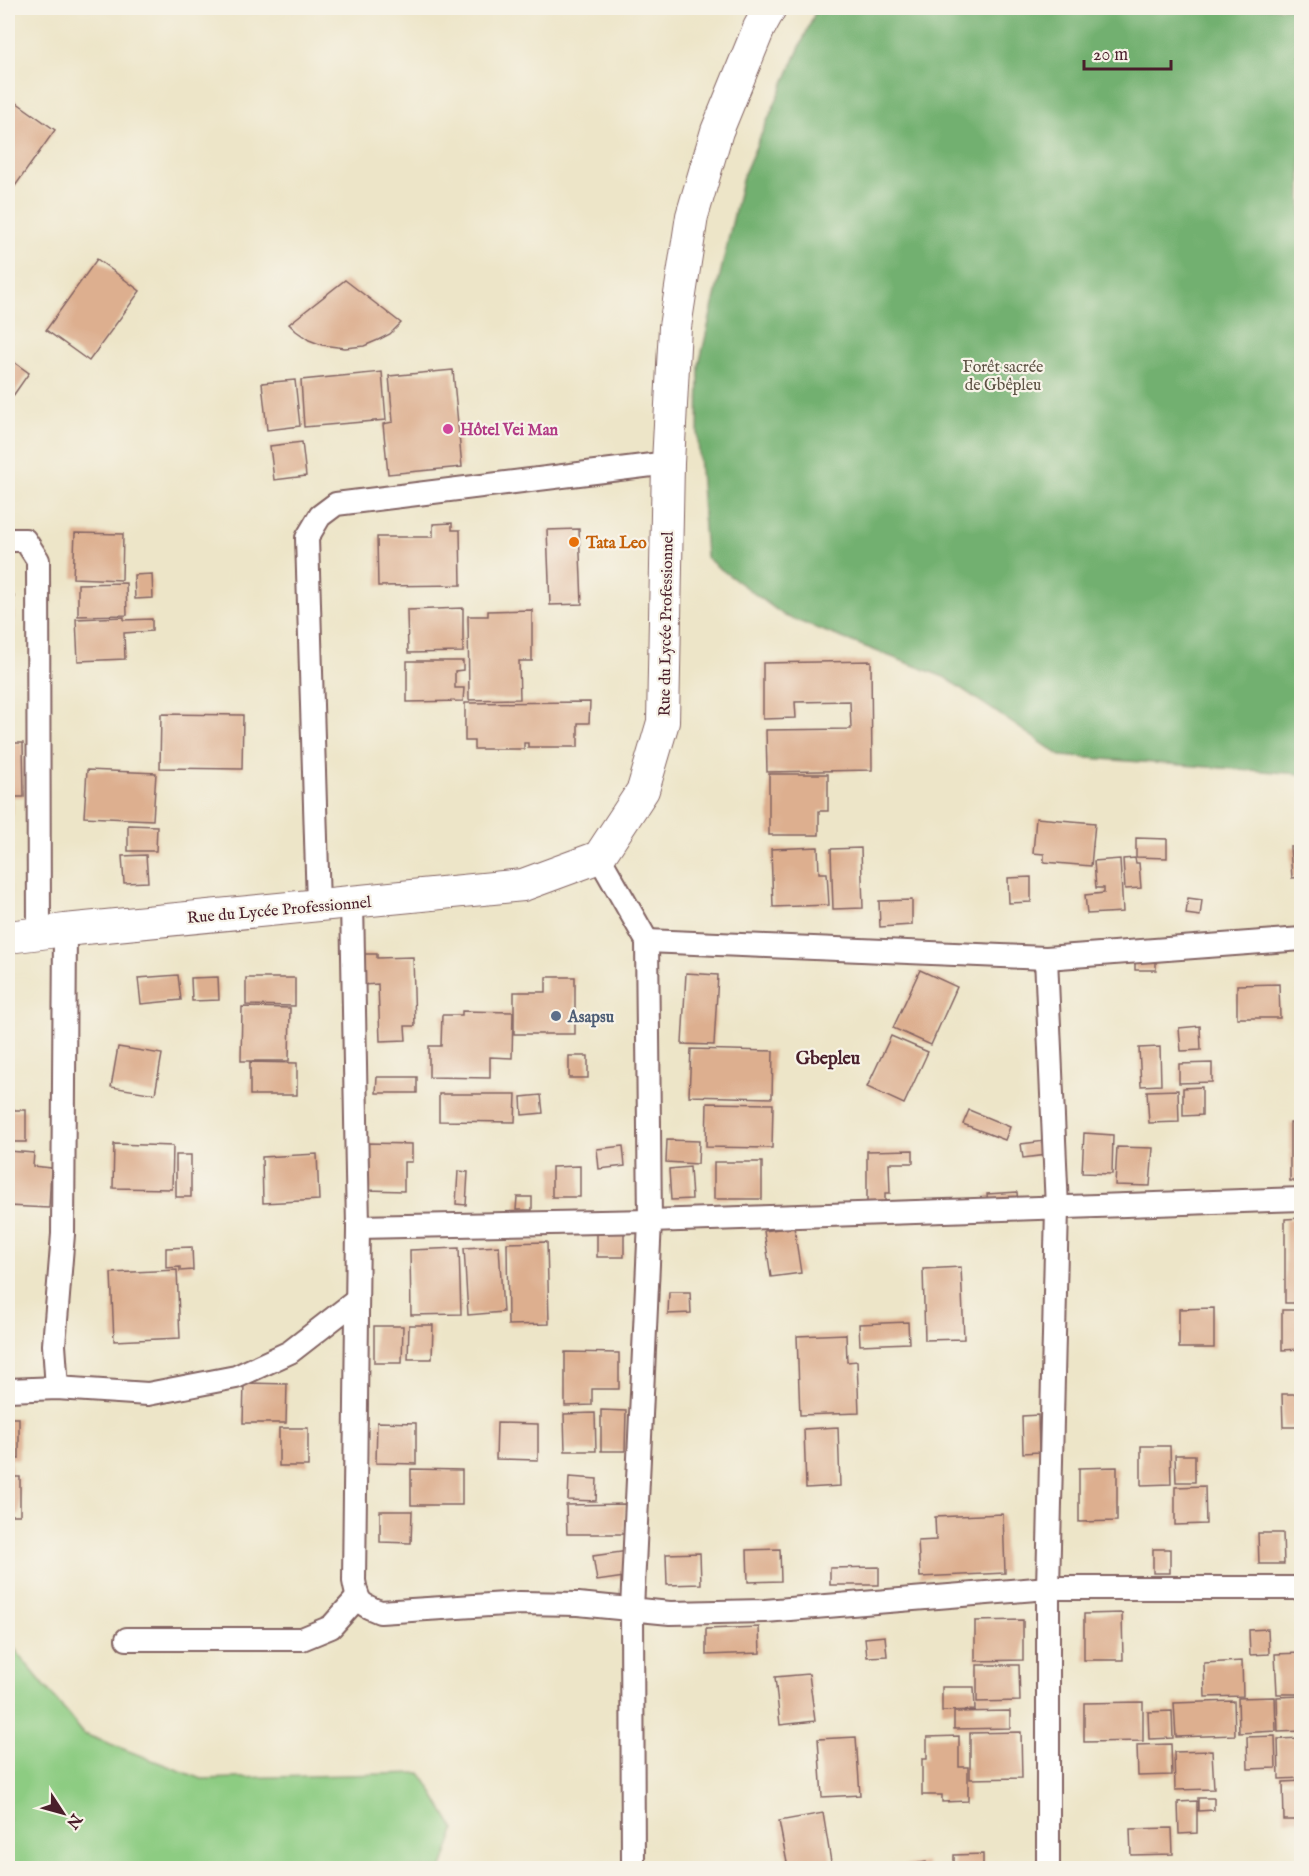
<svg xmlns="http://www.w3.org/2000/svg" width="1309" height="1876" viewBox="0 0 1309 1876" font-family="'IM FELL English',serif">
<style>
.green{fill:#8dcc82;stroke:#6c7656;stroke-width:1.5}
.forest{fill:#72b070;stroke:#5e684e;stroke-width:1.5}
.building{fill:#ddaf8f}
.lines{fill:none;stroke-linecap:round;stroke-linejoin:round}
.street-casing{stroke:#836462;stroke-width:26}
.secondary-casing{stroke:#836462;stroke-width:34}
.street{stroke:#fff;stroke-width:22}
.secondary{stroke:#fff;stroke-width:32}
.hotel-dot{fill:#d1479c;stroke:#f7f3e8;stroke-width:2}
.food-dot{fill:#e8710a;stroke:#f7f3e8;stroke-width:2}
.service-dot{fill:#5c6f8a;stroke:#f7f3e8;stroke-width:2}
.labels{text-anchor:middle;stroke-width:4.5;stroke-linejoin:round;paint-order:stroke}
.park-label{font-size:16px;fill:#5e5345;stroke:#f7f3e8}
.hotel-label{font-size:16px;font-weight:bold;fill:#b23c85;stroke:#f7f3e8;text-anchor:start}
.food-label{font-size:16px;font-weight:bold;fill:#c56008;stroke:#f7f3e8;text-anchor:start}
.street-label{font-size:16px;fill:#4a1f2b;stroke:#f7f3e8}
.service-label{font-size:16px;font-weight:bold;fill:#4e5e75;stroke:#f7f3e8;text-anchor:start}
.neighbourhood-label{font-size:18px;font-weight:bold;fill:#4a1f2b;stroke:#f7f3e8}
</style>
<rect width="100%" height="100%" fill="#f7f3e8"/>
<filter id="ink" filterUnits="userSpaceOnUse"><feTurbulence type="fractalNoise" baseFrequency=".0167" numOctaves="2"/><feDisplacementMap in="SourceGraphic" scale="12" xChannelSelector="R" yChannelSelector="G"/><feConvolveMatrix kernelMatrix="1 2 1 2 8 2 1 2 1" color-interpolation-filters="sRGB"/></filter>
<filter id="wash" filterUnits="userSpaceOnUse"><feTurbulence type="fractalNoise" baseFrequency=".008" numOctaves="4" result="noise"/><feDisplacementMap in="SourceGraphic" scale="24" xChannelSelector="R" yChannelSelector="G"/><feGaussianBlur stdDeviation="1.35" result="paint"/><feColorMatrix in="noise" values="0 0 0 0 0 0 0 0 0 0 0 0 0 0 0 0 0 1.4 0 .05"/><feComposite in="paint" operator="in"/></filter>
<g filter="url(#wash)">
<rect width="100%" height="100%" fill="#ede5c8"/>
<polygon class="green" points="8,1641 84,1734 202,1779 421,1773 455,1830 442,1868 8,1868"/>
<polygon class="forest" points="817,8 1301,8 1301,774 1061,756 944,677 785,616 715,565 706,557 698,440 699,365 743,176"/>
<g id="blocks">
<g class="building">
<polygon points="13,100 55,130 8,196 8,108"/>
<polygon points="97,259 140,291 89,361 46,330"/>
<polygon points="345,280 401,323 390,334 378,340 364,346 345,348 322,345 309,340 296,331 289,324"/>
<polygon points="8,358 29,373 8,403"/>
<polygon points="453,370 462,467 388,474 383,424 393,422 389,376"/>
<polygon points="382,372 386,420 304,427 301,380"/>
<polygon points="295,380 300,426 267,430 262,383"/>
<polygon points="302,442 306,476 274,480 270,446"/>
<polygon points="452,523 452,530 460,530 461,585 378,586 377,537 433,537 433,524"/>
<polygon points="579,529 582,604 550,605 547,530"/>
<polygon points="75,533 123,534 122,580 73,578"/>
<polygon points="152,574 153,598 135,599 134,575"/>
<polygon points="126,583 127,615 78,616 78,584"/>
<rect x="8" y="596" width="6" height="27"/>
<polygon points="463,608 463,652 408,653 407,610"/>
<polygon points="532,610 532,661 519,661 520,699 469,700 468,616 488,616 488,611"/>
<polygon points="124,617 124,620 152,619 152,631 124,633 125,659 78,661 76,619"/>
<rect x="8" y="627" width="6" height="15"/>
<polygon points="407,661 463,661 463,670 455,671 455,688 464,688 463,701 407,702"/>
<polygon points="871,661 872,770 767,772 766,730 851,729 850,701 795,702 796,718 763,719 763,663"/>
<polygon points="590,702 589,723 578,723 578,747 528,747 528,743 524,743 524,749 474,749 474,741 465,741 465,703"/>
<polygon points="161,714 243,715 242,769 160,768"/>
<polygon points="8,743 23,743 24,797 12,797 13,815 8,815"/>
<polygon points="87,770 156,773 153,820 84,817"/>
<polygon points="769,774 828,774 828,811 819,811 819,835 769,835"/>
<polygon points="1036,818 1095,823 1091,866 1044,862 1044,854 1033,853"/>
<polygon points="128,825 157,826 156,851 128,851"/>
<polygon points="1136,838 1167,839 1167,858 1136,857"/>
<polygon points="818,847 819,873 827,873 829,905 773,907 771,849"/>
<polygon points="1290,847 1302,847 1302,877 1292,878"/>
<polygon points="861,848 863,908 833,909 831,849"/>
<polygon points="146,855 148,882 124,883 122,856"/>
<polygon points="1135,858 1136,863 1139,863 1141,888 1125,889 1123,859"/>
<polygon points="1120,859 1123,912 1087,914 1085,895 1104,893 1104,888 1096,888 1094,861"/>
<polygon points="1031,877 1031,902 1009,903 1008,878"/>
<polygon points="1188,898 1202,900 1200,916 1186,914"/>
<polygon points="912,900 912,925 880,927 879,901"/>
<polygon points="361,954 377,954 377,958 413,957 415,1026 405,1026 406,1040 380,1041 378,984 362,985"/>
<polygon points="1156,960 1156,970 1135,970 1135,961"/>
<polygon points="920,970 957,987 931,1045 893,1028"/>
<polygon points="686,973 718,975 714,1045 682,1044"/>
<polygon points="178,975 181,1000 141,1004 138,978"/>
<polygon points="218,977 219,1000 192,1001 191,978"/>
<polygon points="546,977 575,977 575,1034 514,1034 514,992 546,992"/>
<polygon points="246,978 295,978 295,1006 246,1005"/>
<polygon points="1279,984 1280,1018 1237,1018 1237,985"/>
<rect x="8" y="999" width="2" height="98"/>
<polygon points="242,1007 290,1008 289,1061 241,1061"/>
<polygon points="462,1011 513,1012 512,1058 490,1057 490,1078 429,1077 429,1046 441,1046 442,1015 462,1015"/>
<polygon points="1200,1026 1201,1050 1181,1051 1179,1028"/>
<polygon points="891,1036 928,1052 904,1104 867,1087"/>
<polygon points="118,1047 162,1054 155,1094 111,1087"/>
<polygon points="1160,1047 1161,1085 1141,1086 1139,1048"/>
<polygon points="691,1049 773,1051 772,1098 689,1096"/>
<rect x="569" y="1056" width="19" height="22"/>
<polygon points="250,1062 297,1063 297,1095 250,1095"/>
<polygon points="1212,1063 1212,1082 1179,1083 1179,1064"/>
<polygon points="377,1077 417,1077 417,1093 376,1093"/>
<polygon points="1202,1087 1202,1115 1183,1116 1183,1088"/>
<polygon points="1178,1090 1179,1122 1149,1123 1147,1091"/>
<polygon points="439,1094 516,1094 515,1122 439,1121"/>
<polygon points="541,1095 543,1113 522,1115 521,1097"/>
<polygon points="707,1103 773,1104 772,1148 706,1147"/>
<rect x="8" y="1110" width="18" height="32"/>
<polygon points="969,1110 1010,1127 1005,1140 963,1124"/>
<rect x="1290" y="1123" width="12" height="58"/>
<polygon points="1084,1133 1113,1135 1112,1174 1082,1173"/>
<polygon points="667,1140 699,1141 698,1164 666,1162"/>
<polygon points="1045,1141 1047,1155 1023,1158 1021,1144"/>
<polygon points="367,1143 412,1144 412,1162 404,1162 404,1191 367,1190"/>
<polygon points="114,1144 173,1146 172,1189 113,1188"/>
<polygon points="623,1146 625,1166 599,1169 597,1149"/>
<polygon points="1117,1147 1153,1148 1150,1186 1115,1185"/>
<polygon points="913,1150 913,1163 889,1163 890,1193 885,1193 885,1206 867,1206 867,1151"/>
<polygon points="8,1151 34,1153 33,1166 51,1168 49,1208 8,1206"/>
<polygon points="317,1154 319,1200 263,1203 262,1157"/>
<rect x="176" y="1155" width="15" height="42"/>
<rect x="714" y="1162" width="48" height="37"/>
<polygon points="580,1166 580,1197 552,1197 552,1167"/>
<polygon points="690,1167 692,1199 671,1200 669,1169"/>
<polygon points="458,1171 468,1172 466,1205 456,1204"/>
<polygon points="1017,1192 1018,1206 988,1208 987,1194"/>
<polygon points="517,1197 532,1197 532,1210 516,1210"/>
<polygon points="1302,1218 1302,1303 1285,1303 1285,1219"/>
<polygon points="794,1227 801,1273 771,1277 764,1231"/>
<rect x="597" y="1229" width="27" height="28"/>
<polygon points="547,1242 549,1324 508,1325 507,1243"/>
<polygon points="499,1246 503,1312 468,1315 464,1248"/>
<polygon points="192,1247 193,1270 180,1271 180,1267 166,1268 166,1248"/>
<polygon points="459,1248 461,1314 411,1315 410,1250"/>
<polygon points="961,1267 964,1339 925,1340 923,1269"/>
<polygon points="177,1270 180,1338 114,1341 111,1273"/>
<polygon points="669,1292 690,1292 691,1313 668,1314"/>
<polygon points="1214,1308 1214,1348 1179,1348 1179,1309"/>
<polygon points="1282,1310 1302,1310 1302,1349 1282,1350"/>
<polygon points="908,1322 909,1343 860,1345 859,1324"/>
<polygon points="409,1325 433,1325 432,1359 408,1359"/>
<polygon points="374,1326 403,1326 402,1363 374,1363"/>
<polygon points="846,1334 847,1362 857,1361 859,1413 800,1415 797,1336"/>
<polygon points="565,1352 619,1353 619,1389 592,1389 592,1405 565,1406"/>
<polygon points="244,1383 287,1384 286,1423 243,1423"/>
<polygon points="1282,1394 1302,1394 1302,1427 1283,1427"/>
<polygon points="601,1410 626,1411 625,1451 601,1451"/>
<polygon points="595,1413 596,1451 565,1451 564,1414"/>
<polygon points="1038,1415 1039,1452 1023,1453 1022,1416"/>
<polygon points="8,1418 19,1418 19,1459 11,1459 12,1477 20,1477 20,1515 8,1515"/>
<polygon points="377,1422 416,1423 416,1464 376,1463"/>
<polygon points="497,1423 538,1424 538,1460 496,1459"/>
<polygon points="838,1427 840,1486 806,1488 804,1429"/>
<rect x="279" y="1428" width="29" height="38"/>
<polygon points="1141,1446 1170,1446 1171,1484 1141,1485"/>
<polygon points="1175,1455 1195,1455 1195,1482 1176,1482"/>
<polygon points="1117,1467 1117,1521 1079,1522 1079,1468"/>
<polygon points="411,1469 462,1470 462,1505 411,1505"/>
<polygon points="569,1477 597,1479 596,1501 568,1500"/>
<polygon points="1205,1486 1206,1524 1175,1525 1175,1487"/>
<polygon points="625,1504 625,1534 567,1534 566,1505"/>
<polygon points="380,1511 412,1511 411,1543 380,1542"/>
<polygon points="1003,1514 1005,1573 920,1577 918,1541 936,1540 935,1517"/>
<polygon points="1258,1533 1283,1533 1284,1564 1259,1564"/>
<polygon points="780,1549 781,1581 748,1582 747,1550"/>
<rect x="1153" y="1549" width="17" height="24"/>
<polygon points="628,1551 631,1576 597,1581 593,1556"/>
<polygon points="700,1553 701,1584 667,1585 666,1554"/>
<polygon points="879,1567 879,1585 830,1585 830,1568"/>
<polygon points="1122,1613 1123,1660 1084,1660 1084,1614"/>
<polygon points="1023,1620 1023,1660 975,1661 975,1621"/>
<polygon points="759,1627 760,1653 706,1655 706,1629"/>
<polygon points="1268,1629 1269,1654 1250,1655 1249,1630"/>
<polygon points="885,1636 887,1656 867,1657 865,1638"/>
<polygon points="1302,1653 1302,1694 1277,1694 1275,1654"/>
<polygon points="1242,1661 1243,1696 1205,1697 1204,1663"/>
<polygon points="977,1665 1019,1665 1020,1701 977,1702"/>
<polygon points="809,1674 815,1721 780,1725 775,1677"/>
<polygon points="942,1687 974,1687 975,1710 942,1711"/>
<polygon points="1302,1696 1302,1731 1278,1732 1277,1697"/>
<polygon points="1275,1697 1276,1731 1239,1733 1238,1698"/>
<polygon points="1234,1701 1235,1735 1176,1737 1174,1703"/>
<polygon points="1143,1702 1143,1741 1084,1742 1084,1703"/>
<polygon points="1010,1711 1010,1728 954,1729 954,1712"/>
<polygon points="1172,1711 1173,1738 1149,1739 1148,1712"/>
<polygon points="1021,1732 1022,1778 970,1779 970,1733"/>
<polygon points="959,1736 959,1767 968,1767 968,1801 942,1802 942,1795 922,1795 922,1759 927,1759 927,1737"/>
<polygon points="1275,1736 1276,1768 1248,1769 1247,1737"/>
<polygon points="856,1737 860,1795 822,1797 818,1739"/>
<polygon points="1302,1738 1302,1778 1279,1779 1278,1739"/>
<polygon points="1171,1744 1172,1775 1138,1776 1137,1745"/>
<polygon points="1212,1751 1214,1789 1175,1790 1174,1752"/>
<polygon points="1302,1781 1302,1820 1284,1820 1283,1782"/>
<polygon points="1198,1798 1214,1798 1214,1810 1198,1811"/>
<polygon points="1197,1801 1197,1833 1179,1834 1178,1802"/>
<polygon points="823,1813 832,1868 788,1868 779,1821"/>
<polygon points="1172,1828 1173,1854 1131,1855 1130,1829"/>
<polygon points="983,1854 983,1868 954,1868 954,1855"/>
<polygon points="926,1862 927,1868 903,1868 903,1866"/>
</g>
</g>
</g>
<g filter="url(#ink)">
<use href="#blocks" fill-opacity="0" stroke="#836462" stroke-width="1.5"/>
<g class="lines">
<defs>
<g id="street">
<polyline points="8,540 25,540 38,560 39,934"/>
<polyline points="599,857 647,941 650,1221 632,1609 633,1868"/>
<path d="M352,902L358,1227L354,1581C358,1603 360,1604 380,1612L520,1603L578,1604L670,1613L765,1611L1048,1588H1302"/>
<polyline points="318,905 307,538 320,516 336,504 668,463"/>
<polyline points="647,941 1046,958 1302,939"/>
<polyline points="1046,958 1057,1208 1048,1588 1048,1868"/>
<polyline points="358,1227 650,1221 1302,1199"/>
<polyline points="57,1388 54,1345 63,1234 65,930"/>
<polyline points="8,1390 57,1388 148,1394 236,1377 290,1352 357,1300"/>
<polyline points="127,1639 302,1639 331,1627 357,1598"/>
</g>
<polyline id="secondary" points="8,937 65,930 523,885 599,857 643,790 663,722 668,463 675,327 692,216 717,131 759,28 770,8"/>
</defs>
<use href="#street" class="street-casing"/>
<use href="#secondary" class="secondary-casing"/>
<use href="#street" class="street"/>
<use href="#secondary" class="secondary"/>
</g>
</g>
<circle class="hotel-dot" cx="448" cy="429" r="6"/>
<circle class="food-dot" cx="574" cy="542" r="6"/>
<circle class="service-dot" cx="556" cy="1016" r="6"/>
<g class="labels">
<g class="park-label">
<text x="1003" y="372">Forêt sacrée<tspan x="1003" dy="18">de Gbêpleu</tspan></text>
</g>
<g class="hotel-label">
<text x="460" y="435">Hôtel Vei Man</text>
</g>
<g class="food-label">
<text x="586" y="548">Tata Leo</text>
</g>
<g class="street-label">
<text transform="translate(665 624) rotate(-89)" y="6">Rue du Lycée Professionnel</text>
<text transform="translate(279 909) rotate(-5)" y="6">Rue du Lycée Professionnel</text>
</g>
<g class="service-label">
<text x="568" y="1022">Asapsu</text>
</g>
<g class="neighbourhood-label">
<text x="828" y="1064">Gbepleu</text>
</g>
</g>
<rect width="1309" height="1876" fill="none" stroke="#f7f3e8" stroke-width="30"/>
<g transform="translate(63 1813) rotate(126)" stroke="#f7f3e8" stroke-width="4.5" paint-order="stroke">
<path d="M0-4.5L10 22L0 15L-10 22Z" fill="#4a1f2b"/>
<text y="-9" font-size="16" font-weight="bold" text-anchor="middle" fill="#4a1f2b">N</text>
</g>
<path d="M1084 60v9h87v-9" fill="none" stroke="#4a1f2b" stroke-width="3"/>
<text x="1093" y="60" font-size="18" fill="#4a1f2b" stroke="#f7f3e8" stroke-width="4.5" paint-order="stroke">20 m</text>
</svg>
